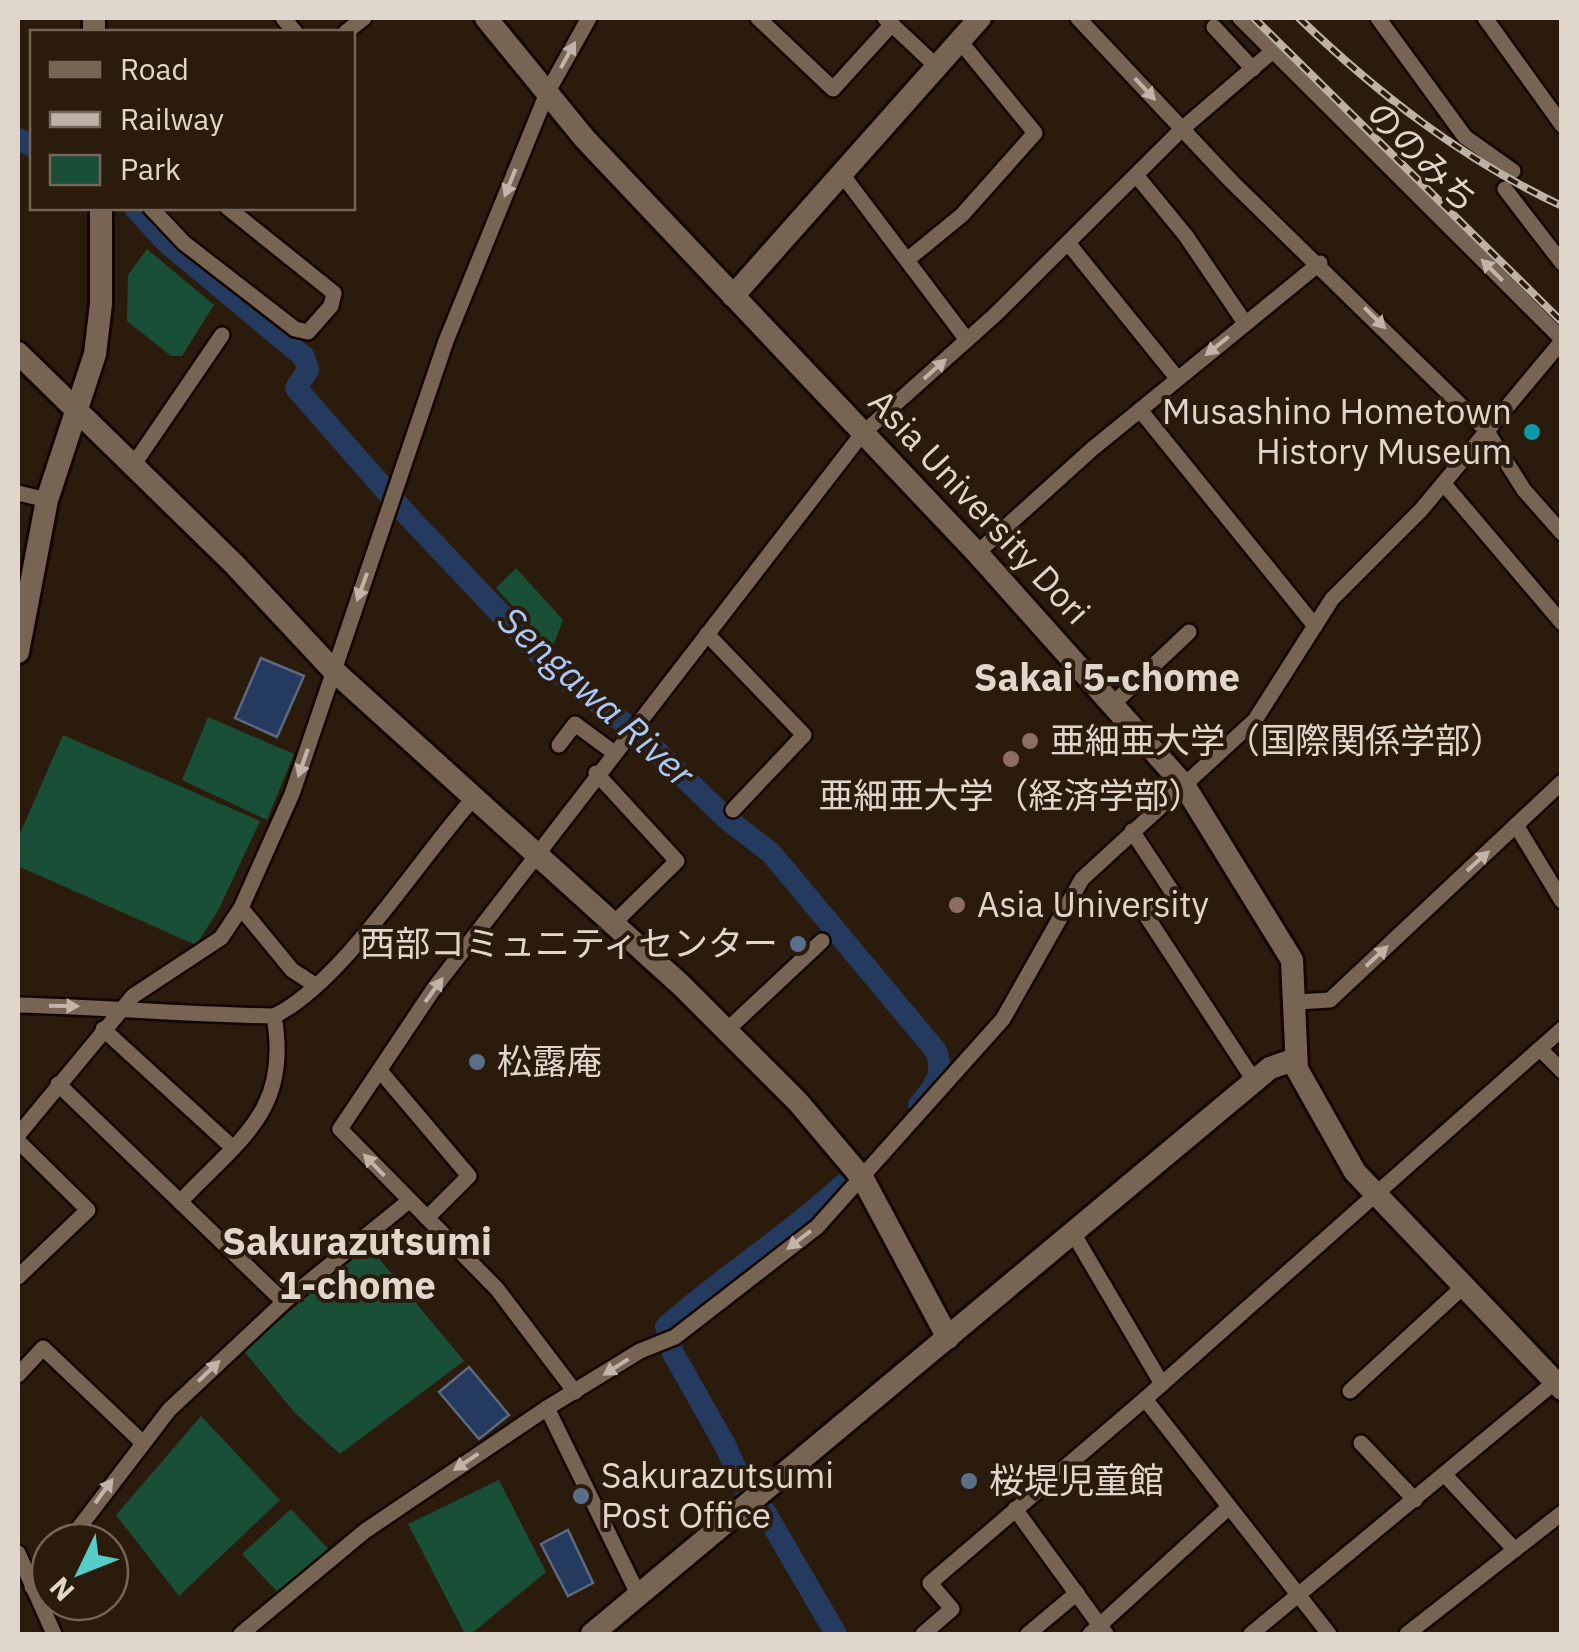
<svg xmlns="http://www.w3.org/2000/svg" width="1579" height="1652" viewBox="0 0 1579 1652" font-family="'IBM Plex Sans','Noto Sans JP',sans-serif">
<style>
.green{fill:#194e37}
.water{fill:#243a5f;stroke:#5d6980;stroke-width:2.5}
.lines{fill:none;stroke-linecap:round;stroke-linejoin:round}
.river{stroke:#243a5f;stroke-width:22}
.street-casing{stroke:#130600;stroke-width:20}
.secondary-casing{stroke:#130600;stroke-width:28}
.street{stroke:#786453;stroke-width:15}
.secondary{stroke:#786453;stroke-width:22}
.rail-casing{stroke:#beb2a7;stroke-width:8}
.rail{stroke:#2b1b0c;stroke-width:4;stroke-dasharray:11;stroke-linecap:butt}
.oneway{fill:#c2b4a8}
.culture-dot{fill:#0f9aa8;stroke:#2b1b0c;stroke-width:4}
.education-dot{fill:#8d6e63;stroke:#2b1b0c;stroke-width:4}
.service-dot{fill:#5c6f8a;stroke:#2b1b0c;stroke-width:4}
.labels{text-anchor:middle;stroke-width:8;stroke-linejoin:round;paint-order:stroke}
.street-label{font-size:35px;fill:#e1d6cc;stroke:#2b1b0c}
.poi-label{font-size:35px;fill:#e1d6cc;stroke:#2b1b0c;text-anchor:start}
.neighbourhood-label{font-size:38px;font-weight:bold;fill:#e1d6cc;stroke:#2b1b0c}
.water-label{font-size:38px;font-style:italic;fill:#a8c7fa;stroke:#2b1b0c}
</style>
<rect width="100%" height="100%" fill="#2b1b0c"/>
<g class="green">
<polygon points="147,249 214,305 182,356 171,356 127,321 128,275"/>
<polygon points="516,568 563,620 552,649 496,588"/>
<polygon points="208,717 294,754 267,820 182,780"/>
<polygon points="63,735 260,821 219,909 196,945 18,866 18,838"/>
<polygon points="367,1244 464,1361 340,1454 294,1412 244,1351"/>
<polygon points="201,1416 280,1500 179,1596 116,1515"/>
<polygon points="499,1480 546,1572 471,1634 465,1634 408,1524"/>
<polygon points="291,1509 331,1552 282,1597 242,1554"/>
</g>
<g class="water">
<polygon points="261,658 304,676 277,737 235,718"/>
<polygon points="469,1367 509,1415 479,1439 439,1392"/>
<polygon points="568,1530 593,1583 568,1596 541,1544"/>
</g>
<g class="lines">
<g class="river">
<polyline points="18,139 32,146"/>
<path d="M135,208L166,242L304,357L308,370L296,388L408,516L552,668L641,736L727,819L771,853L936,1051C945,1074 934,1088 919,1105"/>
<path d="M748,1496L725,1445L673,1353L666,1327C723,1276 788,1236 844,1184"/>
<polyline points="765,1512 836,1634"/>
</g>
<defs>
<g id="street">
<polyline points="283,18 295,32"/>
<polyline points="758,18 833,89 892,24"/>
<polyline points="885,18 936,66"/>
<polyline points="1078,18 1232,182 1486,430 1524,490 1562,533"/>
<polyline points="1240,18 1562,339"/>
<polyline points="1378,18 1465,137 1513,171"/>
<polyline points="1485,18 1562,125"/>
<polyline points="1214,27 1253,69"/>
<polyline points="346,32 364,18"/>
<polyline points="841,173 967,340"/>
<polyline points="1136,175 1186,236 1245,323"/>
<polyline points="1505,189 1562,263"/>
<polyline points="151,208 184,243 295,329 308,332 331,306 334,293 228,208"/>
<polyline points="1068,243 1177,378"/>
<polyline points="907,260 962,215 1035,133 959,40"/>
<polyline points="1140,410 1315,626"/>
<polyline points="134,464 222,335"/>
<polyline points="1444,484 1562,623"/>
<polyline points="18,493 47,500"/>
<polyline points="977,553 1091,450 1320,263"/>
<polyline points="707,634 804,735 733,810"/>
<polyline points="1114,703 1189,632"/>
<polyline points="559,745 575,724 613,752"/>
<polyline points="596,773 677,861 613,924"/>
<polyline points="1516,825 1562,901"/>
<polyline points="1132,831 1175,896 1147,917 1255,1082"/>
<polyline points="241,908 292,970 315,985"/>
<polyline points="1297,1002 1330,1000 1562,782"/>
<path d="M18,1005C103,1007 188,1015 274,1016C342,983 419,859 472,800"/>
<polyline points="103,1029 232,1147"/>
<polyline points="727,1030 822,941"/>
<polyline points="1540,1049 1562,1071"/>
<polyline points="381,1072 469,1176 427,1218"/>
<polyline points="58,1084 284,1302"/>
<polyline points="18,1135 133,996 221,938 241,908 292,794 446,341 547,93 589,18"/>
<polyline points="18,1141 88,1210 18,1277"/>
<path d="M180,1202C239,1139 291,1112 274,1016"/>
<polyline points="1073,1233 1162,1384"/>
<polyline points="18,1375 43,1348 142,1442"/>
<polyline points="1350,1391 1464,1286"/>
<polyline points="575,1392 497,1289 340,1129 435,987 862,434 996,314 1182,129 1274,50"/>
<polyline points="1145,1399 1329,1634"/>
<polyline points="547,1408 639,1596"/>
<polyline points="1361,1443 1415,1500"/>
<polyline points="1445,1475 1515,1550"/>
<polyline points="1015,1509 1106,1634"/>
<polyline points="68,1542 169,1410 284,1302 409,1201"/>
<polyline points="18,1553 54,1634"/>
<polyline points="32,1587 50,1564"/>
<polyline points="241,1634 365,1531 547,1408 640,1351 675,1337 817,1227 1003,1019 1082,879 1255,720 1332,599 1421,510 1562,341"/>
<polyline points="923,1634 952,1609 930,1583 1145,1399 1562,1029"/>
<polyline points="1028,1634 1077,1593"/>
<polyline points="1090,1634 1227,1509"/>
<polyline points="1251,1634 1555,1382"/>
<polyline points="1407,1634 1562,1513"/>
</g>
<g id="secondary">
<polyline points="94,18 94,32"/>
<polyline points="486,18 585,139 977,553 1184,785 1292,960 1297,1069 1355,1172 1562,1389"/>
<polyline points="733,296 980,18"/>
<polyline points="18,353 234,564 333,670 681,985 798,1102 863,1179 948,1338"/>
<polyline points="18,652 47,500 95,354 101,304 101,208"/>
<polyline points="592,1634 1270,1068 1296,1059"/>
</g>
</defs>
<use href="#street" class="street-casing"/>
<use href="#secondary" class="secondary-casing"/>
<use href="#street" class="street"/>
<use href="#secondary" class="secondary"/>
<defs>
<g id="rail">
<polyline points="1254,18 1562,322"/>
<path d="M1299,18C1378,94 1462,159 1562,206"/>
</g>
</defs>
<use href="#rail" class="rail-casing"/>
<use href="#rail" class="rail"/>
</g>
<defs><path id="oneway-solid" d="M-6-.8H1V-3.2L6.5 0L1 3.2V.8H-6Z" transform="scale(2.5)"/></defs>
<g class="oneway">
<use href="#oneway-solid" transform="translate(568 55) rotate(-61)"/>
<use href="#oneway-solid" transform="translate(1145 89) rotate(47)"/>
<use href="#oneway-solid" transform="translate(510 183) rotate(112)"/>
<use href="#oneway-solid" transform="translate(1492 270) rotate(-135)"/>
<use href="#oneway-solid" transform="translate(1375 318) rotate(45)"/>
<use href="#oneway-solid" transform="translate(1217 346) rotate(141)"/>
<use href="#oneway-solid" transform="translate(935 369) rotate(-42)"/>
<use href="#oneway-solid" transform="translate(362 587) rotate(110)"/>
<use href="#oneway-solid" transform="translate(303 763) rotate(109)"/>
<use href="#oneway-solid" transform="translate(1478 861) rotate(-42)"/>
<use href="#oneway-solid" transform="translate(1377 956) rotate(-43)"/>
<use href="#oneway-solid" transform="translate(434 990) rotate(-54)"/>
<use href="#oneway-solid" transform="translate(64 1006) rotate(1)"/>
<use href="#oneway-solid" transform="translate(374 1165) rotate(-134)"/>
<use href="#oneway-solid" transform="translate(799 1240) rotate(142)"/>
<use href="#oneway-solid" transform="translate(616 1367) rotate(147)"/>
<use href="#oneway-solid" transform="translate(209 1371) rotate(-44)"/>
<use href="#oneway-solid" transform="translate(466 1462) rotate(146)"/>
<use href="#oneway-solid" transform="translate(104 1491) rotate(-54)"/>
</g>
<circle class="culture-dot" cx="1532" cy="432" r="10"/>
<g class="education-dot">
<circle cx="1030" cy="741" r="10"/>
<circle cx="1011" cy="759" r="10"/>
<circle cx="957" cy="905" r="10"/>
</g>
<g class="service-dot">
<circle cx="798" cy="944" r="10"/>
<circle cx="477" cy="1062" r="10"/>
<circle cx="969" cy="1481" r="10"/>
<circle cx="581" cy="1496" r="10"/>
</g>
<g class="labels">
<g class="street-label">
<text transform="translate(1422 157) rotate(45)" y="12">ののみち</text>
<text transform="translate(979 507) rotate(47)" y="12">Asia University Dori</text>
</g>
<g class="poi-label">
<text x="1512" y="424" text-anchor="end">Musashino Hometown<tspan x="1512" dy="40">History Museum</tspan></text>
<text x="1050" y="753">亜細亜大学（国際関係学部）</text>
<text x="1011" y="808" text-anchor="middle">亜細亜大学（経済学部）</text>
<text x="977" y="917">Asia University</text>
<text x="778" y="956" text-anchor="end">西部コミュニティセンター</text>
<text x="497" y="1074">松露庵</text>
<text x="601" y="1488">Sakurazutsumi<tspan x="601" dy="40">Post Office</tspan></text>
<text x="989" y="1493">桜堤児童館</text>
</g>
<g class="neighbourhood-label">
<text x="1107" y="691">Sakai 5-chome</text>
<text x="357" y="1255">Sakurazutsumi<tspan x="357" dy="44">1-chome</tspan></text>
</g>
<g class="water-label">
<text transform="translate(596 697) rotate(42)" y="13">Sengawa River</text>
</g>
</g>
<rect width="1579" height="1652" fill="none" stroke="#e1d6cc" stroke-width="40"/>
<rect x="30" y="30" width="325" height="180" fill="#2b1b0c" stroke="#746659" stroke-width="2.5"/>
<rect x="50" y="62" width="50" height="15" fill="#786453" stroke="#746659" stroke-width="2.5"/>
<text x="120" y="80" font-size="30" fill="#e1d6cc">Road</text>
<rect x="50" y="112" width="50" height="15" fill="#beb2a7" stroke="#746659" stroke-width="2.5"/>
<text x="120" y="130" font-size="30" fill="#e1d6cc">Railway</text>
<rect x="50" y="155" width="50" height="30" fill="#194e37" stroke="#746659" stroke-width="2.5"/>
<text x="120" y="180" font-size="30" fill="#e1d6cc">Park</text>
<g transform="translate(80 1572) rotate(227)"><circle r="48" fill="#2b1b0c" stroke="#746659" stroke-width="2.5"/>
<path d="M0-8L18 38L0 25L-18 38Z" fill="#54cdc8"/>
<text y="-15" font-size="28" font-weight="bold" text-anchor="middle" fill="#e1d6cc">N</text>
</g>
</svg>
